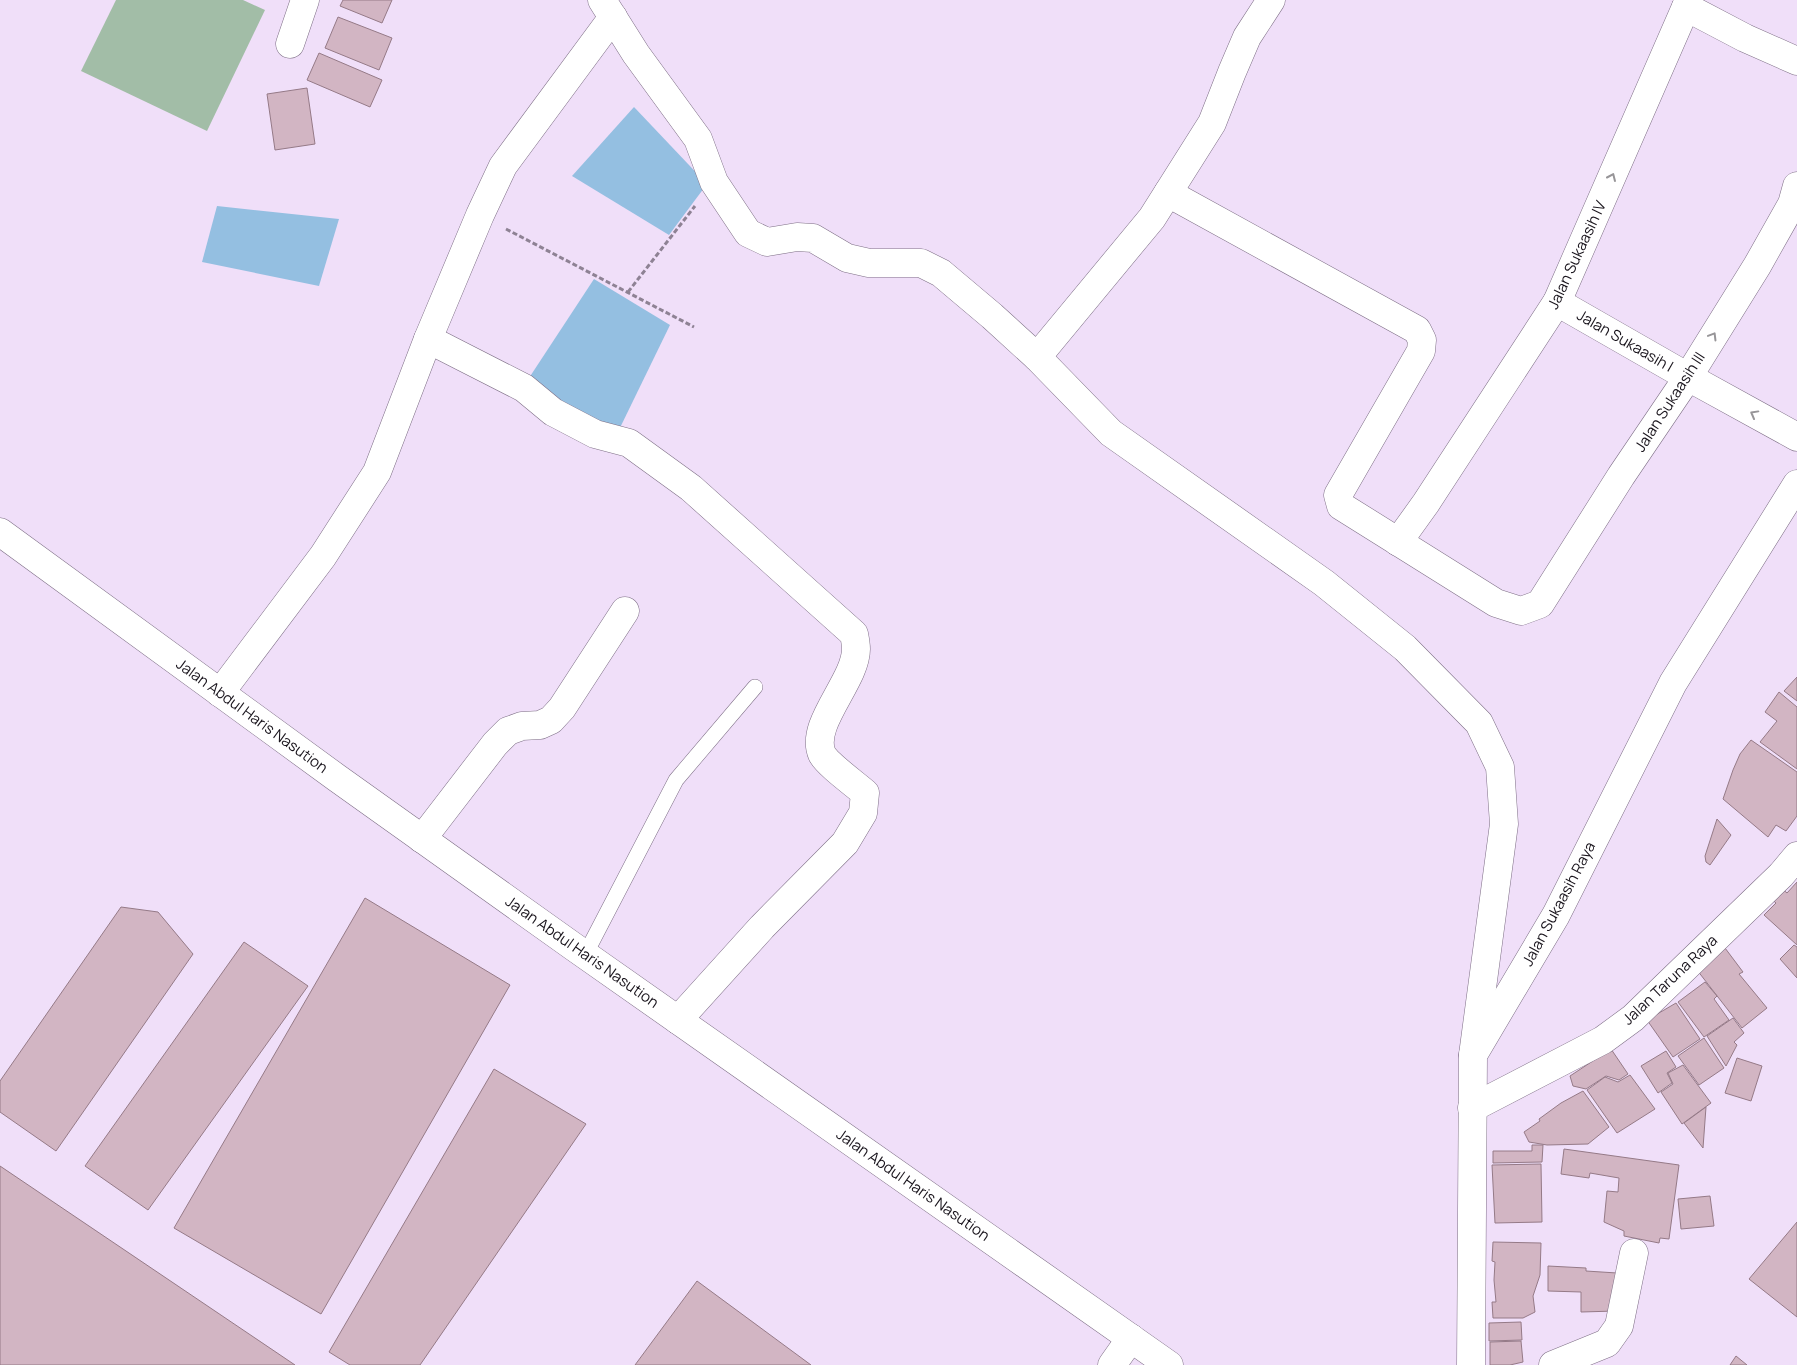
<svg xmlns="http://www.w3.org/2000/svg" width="1797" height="1365" viewBox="0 0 1797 1365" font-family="Manrope,sans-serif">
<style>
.green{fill:#a2bda7}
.water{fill:#94bfe1}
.building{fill:#d2b5c3;stroke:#957a87}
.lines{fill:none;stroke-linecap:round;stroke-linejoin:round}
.service-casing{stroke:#7e6f86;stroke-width:16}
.minor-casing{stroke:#7e6f86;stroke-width:29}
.trunk-casing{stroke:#7e6f86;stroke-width:29}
.path{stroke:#8e8294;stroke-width:3;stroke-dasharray:5 2.5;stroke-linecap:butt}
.service{stroke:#fff;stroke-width:15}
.minor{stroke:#fff;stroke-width:28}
.trunk{stroke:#fff;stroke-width:28}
.oneway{stroke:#979598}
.labels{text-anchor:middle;stroke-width:5;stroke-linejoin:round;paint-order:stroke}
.street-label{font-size:15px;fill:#18131b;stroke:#fff}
</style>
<rect width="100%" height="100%" fill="#f0dff9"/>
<polygon class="green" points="116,0 243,0 265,10 207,131 81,71"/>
<g class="water">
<polygon points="634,107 707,184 669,235 572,176"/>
<polygon points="217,206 339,219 319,286 202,262"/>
<polygon points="594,279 670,325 616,436 527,381"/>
</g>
<g class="building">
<polygon points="343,0 392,0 382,23 340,6"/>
<polygon points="338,17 392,38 379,70 325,48"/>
<polygon points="319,53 382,80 370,107 307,80"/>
<polygon points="307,88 315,144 275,150 267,94"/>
<polygon points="1797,677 1797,701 1784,691"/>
<polygon points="1779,692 1797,707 1797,769 1760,742 1777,721 1765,712"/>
<polygon points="1751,740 1797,772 1797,816 1786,831 1776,825 1768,837 1723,799 1733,770 1740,754"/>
<polygon points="1717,819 1731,835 1710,865 1706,862 1705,856"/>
<polygon points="1797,882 1797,945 1764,915 1776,903 1769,897 1779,886 1787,893"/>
<polygon points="365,898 510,985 321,1314 174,1228"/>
<polygon points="121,907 158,912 193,954 56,1151 0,1112 0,1081"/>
<polygon points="244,942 308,986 148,1210 85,1166"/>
<polygon points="1794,945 1797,947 1797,978 1780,959"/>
<polygon points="1725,948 1743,972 1739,974 1767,1008 1742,1028 1697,970"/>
<polygon points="1705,982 1717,996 1714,999 1729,1020 1704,1037 1678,1002"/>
<polygon points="1676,1003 1700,1039 1673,1057 1647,1020"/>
<polygon points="1733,1018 1744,1033 1734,1042 1737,1045 1726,1066 1707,1036"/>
<polygon points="1704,1038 1724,1068 1699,1085 1678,1056"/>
<polygon points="1611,1049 1628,1074 1619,1080 1606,1076 1586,1089 1573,1086 1570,1076"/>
<polygon points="1666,1051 1676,1067 1667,1073 1672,1083 1658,1093 1641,1066"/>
<polygon points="1737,1058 1762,1066 1751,1101 1725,1093"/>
<polygon points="1683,1065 1711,1103 1682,1124 1661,1092 1673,1084 1668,1073"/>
<polygon points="494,1069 586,1124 420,1365 350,1365 329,1352"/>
<polygon points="1630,1075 1655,1109 1617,1133 1587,1090 1605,1077 1618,1082"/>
<polygon points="1583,1091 1609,1127 1588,1144 1547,1145 1529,1142 1524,1132 1540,1121 1539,1119 1561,1103"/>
<polygon points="1706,1107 1703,1148 1684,1123"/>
<polygon points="1532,1145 1543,1145 1542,1162 1493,1163 1493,1151 1532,1151"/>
<polygon points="1564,1149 1679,1165 1669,1239 1660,1238 1659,1243 1624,1236 1624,1231 1604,1222 1607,1191 1618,1192 1619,1178 1590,1173 1589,1178 1561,1174"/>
<polygon points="1541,1164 1542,1222 1495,1223 1492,1165"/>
<polygon points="0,1166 295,1365 0,1365"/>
<polygon points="1710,1196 1714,1226 1681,1229 1678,1199"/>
<polygon points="1797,1222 1797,1317 1749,1279"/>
<polygon points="1493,1242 1541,1243 1540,1275 1533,1296 1535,1312 1523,1318 1493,1318 1492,1302 1496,1302 1494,1280 1495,1262 1492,1261"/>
<polygon points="1548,1266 1586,1268 1586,1271 1617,1273 1616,1311 1581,1312 1581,1292 1548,1291"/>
<polygon points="697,1281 811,1365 635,1365"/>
<polygon points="1521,1322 1522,1340 1489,1341 1489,1323"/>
<polygon points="1521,1341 1523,1362 1510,1365 1490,1365 1490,1342"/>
<polygon points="1736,1356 1747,1365 1730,1365"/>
</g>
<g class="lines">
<defs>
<polyline id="service" points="585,955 676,780 755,687"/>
<g id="minor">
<polyline points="602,0 636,54 698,139 714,182 748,233 767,242 797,237 813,238 847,258 869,263 921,263 941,273 992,316 1037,357 1111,433 1324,583 1405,648 1479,723 1500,767 1504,824 1473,1055"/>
<polyline points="1686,7 1745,38 1797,61"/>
<polyline points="290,44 305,0"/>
<polyline points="1168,193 1417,330 1422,340 1421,351 1338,495 1341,506 1496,603 1521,611 1540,604 1621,476 1688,377 1757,266 1792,204 1797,186"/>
<polyline points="1557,302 1688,377 1797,437"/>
<path d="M428,339L524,388L553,412L595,434L629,443L691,488L854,634C855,639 856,644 856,649C856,681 809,724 822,754C827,764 856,785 865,793L863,813L845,843L762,927L678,1020"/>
<polyline points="1037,357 1152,218 1212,123 1232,72 1247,37 1271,0"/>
<polyline points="1398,542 1426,503 1557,302 1689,0"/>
<polyline points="220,693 323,556 377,472 428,339 480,215 503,166 613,17"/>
<polyline points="422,839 495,744 508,731 522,726 540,725 551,720 562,708 625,611"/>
<polyline points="1472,1108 1603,1040 1633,1018 1781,875 1797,856"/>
<polyline points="1112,1365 1131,1338"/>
<polyline points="1471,1365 1473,1055 1556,915 1673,683 1797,484"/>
<polyline points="1553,1365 1607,1343 1619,1326 1634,1253"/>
</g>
<polyline id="trunk" points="0,532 337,778 574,947 1169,1365"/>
</defs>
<use href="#service" class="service-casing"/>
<use href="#minor" class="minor-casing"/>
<use href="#trunk" class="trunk-casing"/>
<g class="path">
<polyline points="506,229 694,327"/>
<polyline points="628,292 695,206"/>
</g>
<use href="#service" class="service"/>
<use href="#minor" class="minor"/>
<use href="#trunk" class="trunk"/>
</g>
<defs><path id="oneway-chevron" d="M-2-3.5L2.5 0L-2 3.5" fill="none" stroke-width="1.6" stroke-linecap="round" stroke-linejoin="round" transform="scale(1.25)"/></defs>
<g class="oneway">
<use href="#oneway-chevron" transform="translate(1612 177) rotate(-66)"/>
<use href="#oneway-chevron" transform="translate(1713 336) rotate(-59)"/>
<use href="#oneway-chevron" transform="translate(1754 414) rotate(-151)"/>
</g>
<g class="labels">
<g class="street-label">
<text transform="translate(1577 255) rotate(-65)" y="5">Jalan Sukaasih IV</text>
<text transform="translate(1625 341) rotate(30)" y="5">Jalan Sukaasih I</text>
<text transform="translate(1670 402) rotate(-57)" y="5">Jalan Sukaasih III</text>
<text transform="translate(252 716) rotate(36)" y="5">Jalan Abdul Haris Nasution</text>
<text transform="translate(1559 904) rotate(-62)" y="5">Jalan Sukaasih Raya</text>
<text transform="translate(582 952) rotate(35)" y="5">Jalan Abdul Haris Nasution</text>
<text transform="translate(1670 980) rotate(-43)" y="5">Jalan Taruna Raya</text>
<text transform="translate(913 1185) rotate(35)" y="5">Jalan Abdul Haris Nasution</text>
</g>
</g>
</svg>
